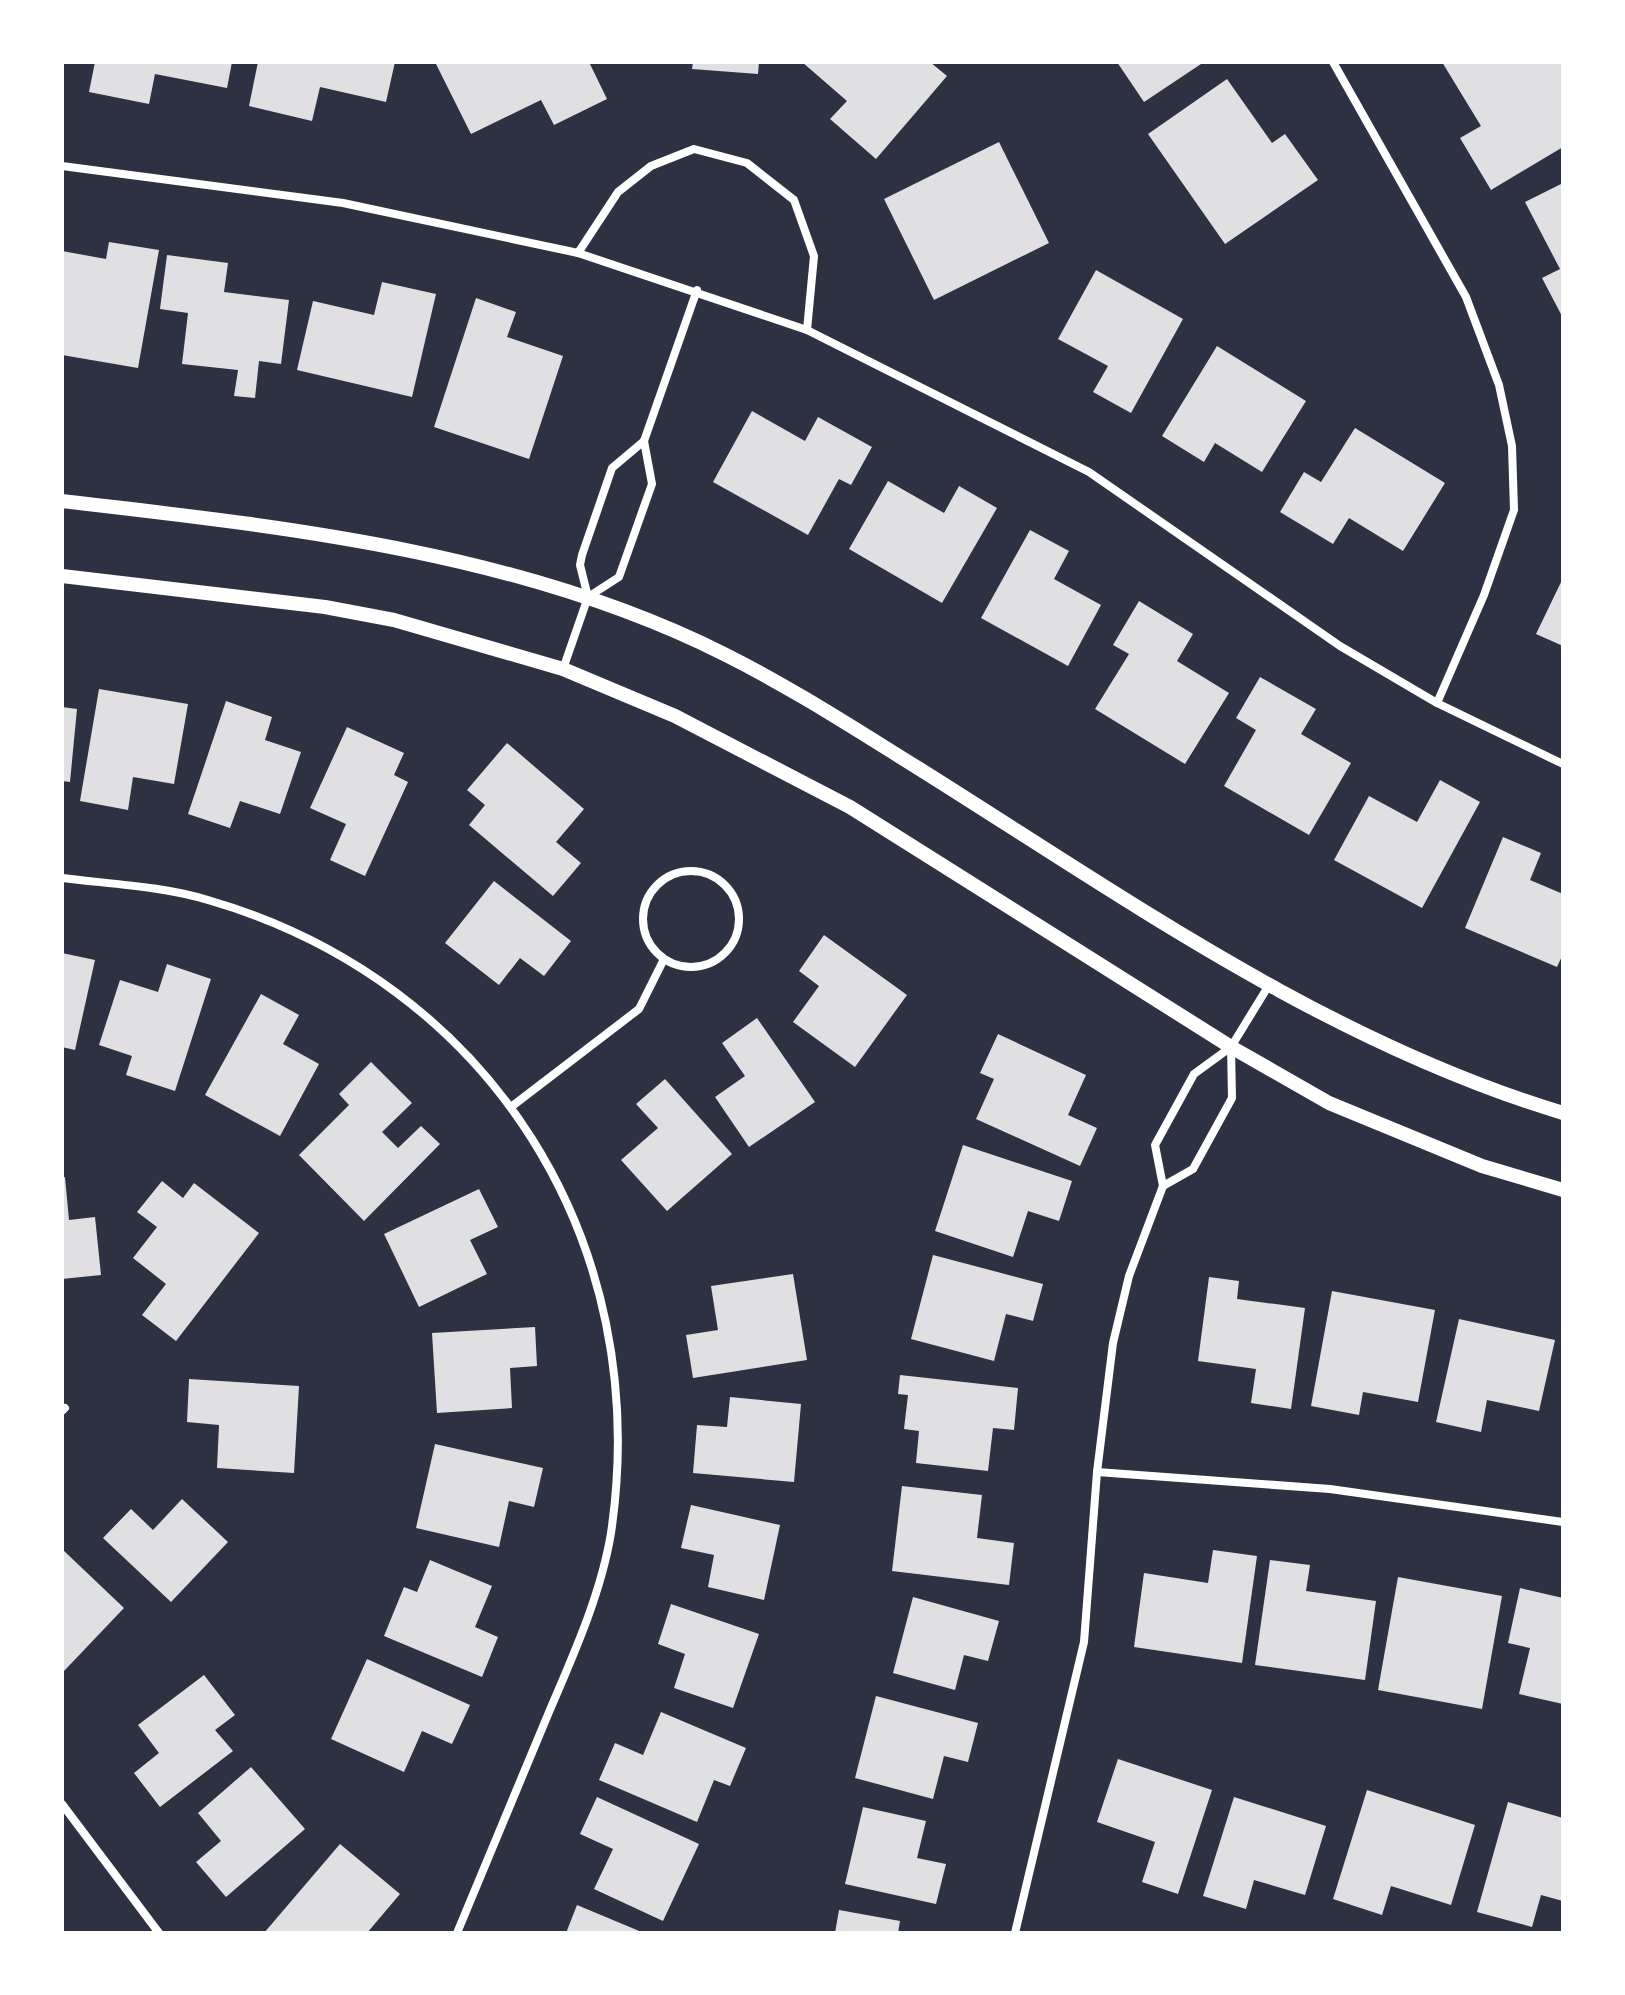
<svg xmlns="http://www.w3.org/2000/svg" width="1625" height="1995" viewBox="0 0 1625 1995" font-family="Montserrat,sans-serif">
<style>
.building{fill:#e0e0e3}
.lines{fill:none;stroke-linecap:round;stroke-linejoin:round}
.minor{stroke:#fff;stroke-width:8}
.tertiary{stroke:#fff;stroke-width:14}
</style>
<rect width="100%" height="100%" fill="#2d3142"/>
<g class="building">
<polygon points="95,62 232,62 227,88 155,74 149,104 89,92"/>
<polygon points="258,62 278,64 395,62 386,102 320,87 312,121 249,106"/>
<polygon points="435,62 589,62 607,99 554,125 541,100 471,134"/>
<polygon points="693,62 759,62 758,74 692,69"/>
<polygon points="802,62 930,62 947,76 876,159 830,119 847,101"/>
<polygon points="1117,62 1204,62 1144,102"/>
<polygon points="1442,62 1563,62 1563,147 1491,190 1460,138 1481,126"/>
<polygon points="1227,79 1272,143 1285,134 1318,180 1225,244 1148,134"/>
<polygon points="999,142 1049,243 934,300 884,199"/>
<polygon points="1563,183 1563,318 1542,278 1560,269 1525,202"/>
<polygon points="109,242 159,250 138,368 62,355 62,251 106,259"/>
<polygon points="167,255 228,263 224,292 289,300 281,364 259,361 255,398 234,396 238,370 182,364 188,313 160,309"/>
<polygon points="1096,270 1183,319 1131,413 1093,392 1108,366 1058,339"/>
<polygon points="382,282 436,294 412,397 297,370 313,301 374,315"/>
<polygon points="476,298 516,312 507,337 563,356 529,459 434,427"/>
<polygon points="1217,346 1306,401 1262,472 1215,443 1204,462 1162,436"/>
<polygon points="752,411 805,441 818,417 872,447 851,485 839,479 808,535 713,482"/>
<polygon points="1355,428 1445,483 1403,551 1349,518 1333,544 1280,512 1304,472 1321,482"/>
<polygon points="888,481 944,513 959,486 997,508 942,603 849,549"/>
<polygon points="1030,530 1069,551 1054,579 1101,605 1068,666 981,618"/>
<polygon points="1563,578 1563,646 1536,634"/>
<polygon points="1139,601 1193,634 1177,661 1229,693 1185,764 1095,709 1129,654 1113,645"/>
<polygon points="1260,677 1316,709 1301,734 1351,763 1309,835 1224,786 1256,730 1236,718"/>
<polygon points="99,689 188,704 174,784 133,777 128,810 80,801"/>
<polygon points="226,701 272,717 265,740 301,752 280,814 240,801 230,828 188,814"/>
<polygon points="62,707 77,709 70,782 62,781"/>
<polygon points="347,727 404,753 394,775 408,782 365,876 330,860 346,824 310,808"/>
<polygon points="507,743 584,809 556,842 581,863 553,896 469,825 485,805 467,790"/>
<polygon points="1440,780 1480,802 1422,908 1334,860 1369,796 1417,822"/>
<polygon points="1503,837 1541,853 1530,880 1563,894 1563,954 1557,967 1465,928"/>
<polygon points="494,881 571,941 544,976 520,958 499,985 445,943"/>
<polygon points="824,935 907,995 855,1067 793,1022 819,986 799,971"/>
<polygon points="62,953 95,960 75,1050 62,1047"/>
<polygon points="167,964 211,979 175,1091 126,1075 132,1056 99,1045 120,980 158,992"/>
<polygon points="261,994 299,1015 283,1044 319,1064 280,1136 205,1095"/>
<polygon points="757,1018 815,1102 749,1147 715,1097 745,1076 722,1043"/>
<polygon points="998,1034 1086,1075 1068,1115 1097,1128 1080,1166 976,1119 994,1079 980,1073"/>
<polygon points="371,1062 412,1103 382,1132 398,1148 421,1126 440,1144 364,1221 299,1155 349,1105 339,1094"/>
<polygon points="665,1079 732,1154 667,1211 621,1160 658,1128 636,1104"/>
<polygon points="963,1145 1072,1181 1059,1221 1028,1211 1013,1257 935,1231"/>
<polygon points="65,1177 69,1220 95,1217 101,1275 62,1279 62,1178"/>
<polygon points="162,1181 183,1198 194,1183 259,1233 176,1341 142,1315 166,1284 133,1258 157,1227 137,1212"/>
<polygon points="479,1189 498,1227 470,1240 487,1274 419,1307 384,1234"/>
<polygon points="933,1255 1043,1284 1033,1321 1006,1314 994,1361 911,1339"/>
<polygon points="793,1274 807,1360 693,1378 686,1335 718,1330 711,1286"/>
<polygon points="1209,1277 1239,1281 1237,1299 1305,1308 1291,1409 1251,1403 1256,1369 1198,1361"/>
<polygon points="1332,1291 1435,1310 1418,1402 1363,1392 1359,1415 1311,1406"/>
<polygon points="1459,1319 1555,1340 1539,1411 1487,1400 1481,1432 1436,1422"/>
<polygon points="535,1327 537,1366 510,1368 512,1408 437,1413 432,1333"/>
<polygon points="900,1375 1018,1388 1014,1430 993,1428 988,1471 916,1463 919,1431 904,1429 908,1395 898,1394"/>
<polygon points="189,1379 299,1386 294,1473 217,1468 219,1425 187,1422"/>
<polygon points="730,1397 801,1404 794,1482 693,1473 697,1425 727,1427"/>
<polygon points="435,1444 543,1468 534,1507 509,1501 499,1547 416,1528"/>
<polygon points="902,1486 982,1495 977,1538 1014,1543 1009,1585 892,1571"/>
<polygon points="182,1499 228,1542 171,1602 103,1538 131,1509 153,1530"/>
<polygon points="691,1505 780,1525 764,1600 708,1587 714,1555 681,1548"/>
<polygon points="62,1549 124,1608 64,1671 62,1669"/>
<polygon points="1213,1550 1257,1556 1242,1663 1134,1647 1144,1573 1208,1583"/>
<polygon points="430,1560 492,1586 475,1627 498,1637 482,1677 384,1636 404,1587 417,1592"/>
<polygon points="1270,1560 1310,1565 1306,1591 1376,1601 1365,1680 1255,1665"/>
<polygon points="1398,1577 1502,1596 1482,1709 1378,1690"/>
<polygon points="1520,1588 1563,1598 1563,1704 1519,1694 1530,1648 1508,1643"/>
<polygon points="913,1597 999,1621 988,1661 964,1655 955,1690 893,1673"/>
<polygon points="671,1604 759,1634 733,1708 674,1688 685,1654 658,1644"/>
<polygon points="367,1659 470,1705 452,1744 422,1731 404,1772 331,1739"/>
<polygon points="204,1675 235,1715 215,1730 233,1751 160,1807 134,1773 159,1753 138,1725"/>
<polygon points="876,1696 978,1723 968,1762 944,1756 933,1799 855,1778"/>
<polygon points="661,1712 746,1748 730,1786 714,1780 697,1822 599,1780 615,1743 643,1755"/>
<polygon points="1118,1759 1212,1790 1178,1894 1142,1882 1155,1842 1097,1822"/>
<polygon points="251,1767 305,1829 226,1897 196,1862 221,1841 198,1813"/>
<polygon points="1367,1790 1475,1825 1451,1905 1391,1886 1382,1915 1333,1899"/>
<polygon points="597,1797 699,1844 663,1921 594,1889 613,1849 580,1834"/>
<polygon points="1234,1797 1326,1826 1305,1895 1254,1880 1246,1909 1203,1896"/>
<polygon points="1508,1802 1563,1818 1563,1901 1541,1895 1532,1927 1477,1912"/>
<polygon points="863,1807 926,1821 917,1858 946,1864 936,1904 845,1884"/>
<polygon points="340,1844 400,1894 367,1933 264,1933"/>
<polygon points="577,1905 644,1933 566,1933"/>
<polygon points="839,1910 900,1921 898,1933 835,1933"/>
</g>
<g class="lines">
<g class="minor">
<polyline points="1333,62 1466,297 1499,385 1512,446 1514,510 1484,595 1437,703"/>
<polyline points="62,166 343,203 578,253 807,330 1089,472 1340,646 1437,703 1563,764"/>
<polyline points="578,253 618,192 651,166 694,149 747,163 794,200 814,256 807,330"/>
<polyline points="588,597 619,577 652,484 644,441"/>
<polyline points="563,669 588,597 580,565 582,555 612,468 644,441 697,290"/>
<circle cx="691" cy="919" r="48"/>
<path d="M62,878C110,884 161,886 208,900C491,982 654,1243 611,1533C601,1594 573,1656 549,1712C518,1786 488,1859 457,1933"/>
<polyline points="511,1107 639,1009 664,959"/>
<polyline points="1163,1186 1193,1169 1232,1098 1231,1047"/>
<polyline points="62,1411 65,1408"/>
<polyline points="1097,1472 1330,1489 1563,1522"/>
<polyline points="62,1804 159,1933"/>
<polyline points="1015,1933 1084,1642 1097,1472 1113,1343 1129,1276 1163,1186 1155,1145 1194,1074 1231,1047 1269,985"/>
</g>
<g class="tertiary">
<path d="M62,501C286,527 522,552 726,655C792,688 855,729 918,768C1124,897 1327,1042 1563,1113"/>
<polyline points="62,576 325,607 394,620 563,669 675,716 850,807 1231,1047 1329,1103 1482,1166 1563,1190"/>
</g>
</g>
<rect width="1625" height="1995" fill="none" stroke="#ffffff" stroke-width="128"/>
</svg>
